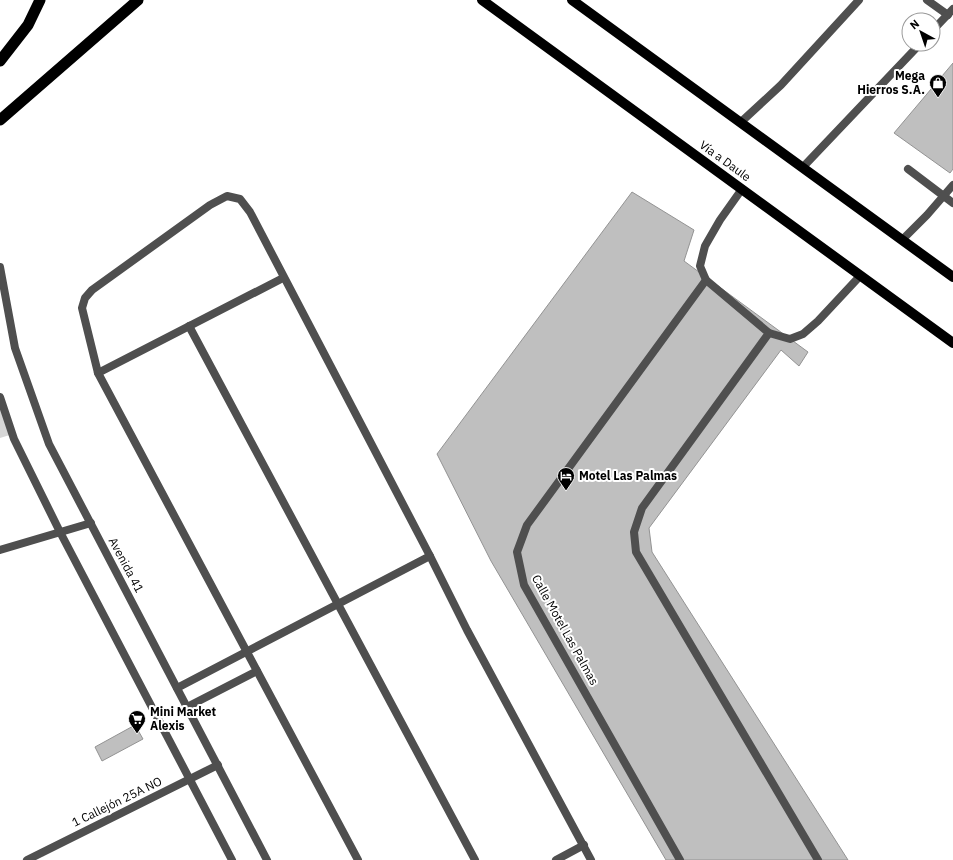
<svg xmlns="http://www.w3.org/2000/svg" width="953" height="860" viewBox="0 0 953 860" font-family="'IBM Plex Sans',sans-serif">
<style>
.green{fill:#d6d6d6}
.building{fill:#bfbfbf;stroke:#939393}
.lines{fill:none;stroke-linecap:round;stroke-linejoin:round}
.service{stroke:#4f4f4f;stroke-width:8}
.minor{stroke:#4f4f4f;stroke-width:8}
.primary{stroke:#000;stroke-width:10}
.trunk{stroke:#000;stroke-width:11}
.labels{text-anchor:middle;stroke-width:4;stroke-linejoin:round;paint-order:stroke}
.poi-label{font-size:12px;font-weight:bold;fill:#000;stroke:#fff;text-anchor:start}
.street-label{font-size:12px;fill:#000;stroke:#fff}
</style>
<rect width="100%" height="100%" fill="#fff"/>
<polygon class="green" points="0,407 13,434 0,438"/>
<g class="building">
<polygon points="953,63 953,169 950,173 894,133"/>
<polygon points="632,192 694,230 684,261 808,352 799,366 781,350 649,528 652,552 848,860 666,860 491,561 437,454"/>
<polygon points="135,725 143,739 102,761 95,747"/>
</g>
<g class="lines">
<g class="service">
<polyline points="927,0 948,15"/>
<polyline points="933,30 953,9"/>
<polyline points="741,122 781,85 859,0"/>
<polyline points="803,167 920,44"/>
<polyline points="908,169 953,203"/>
<polyline points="742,189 720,220 705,246 700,266 706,280 769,333 790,339 803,334 818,321 860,276"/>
<polyline points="902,240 927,215 953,185"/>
<polyline points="769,333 642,508 634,532 636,552 818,860"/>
<polyline points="680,860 524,585 517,552 527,525 706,280"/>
</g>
<g class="minor">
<polyline points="0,267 15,348 49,444 267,860"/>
<polyline points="189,326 475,860"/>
<polyline points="98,373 283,278"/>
<polyline points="0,397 14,439 60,532 232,860"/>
<polyline points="0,550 91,523"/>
<polyline points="177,688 430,556"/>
<polyline points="187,707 257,671"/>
<polyline points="27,860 218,765"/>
<polyline points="358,860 98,373 82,308 85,298 92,290 210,205 227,196 240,199 250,212 430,556 467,630 591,860"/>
<polyline points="556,860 584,845"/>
</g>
<g class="primary">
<polyline points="482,0 953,343"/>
<polyline points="572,0 953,277"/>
</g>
<g class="trunk">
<polyline points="0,61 28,25 40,0"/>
<polyline points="0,120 138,0"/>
</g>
</g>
<defs>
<symbol id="shop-pin" viewBox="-11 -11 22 30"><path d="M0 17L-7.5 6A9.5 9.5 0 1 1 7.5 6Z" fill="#000" stroke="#fff"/><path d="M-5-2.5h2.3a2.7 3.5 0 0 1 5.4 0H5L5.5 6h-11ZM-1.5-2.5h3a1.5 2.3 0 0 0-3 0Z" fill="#fff"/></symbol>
<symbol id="hotel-pin" viewBox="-11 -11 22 30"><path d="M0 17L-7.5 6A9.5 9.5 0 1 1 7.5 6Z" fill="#000" stroke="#fff"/><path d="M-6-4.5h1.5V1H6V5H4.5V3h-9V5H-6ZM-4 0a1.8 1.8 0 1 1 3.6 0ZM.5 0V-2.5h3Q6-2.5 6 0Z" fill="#fff"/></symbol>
<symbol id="supermarket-pin" viewBox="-11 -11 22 30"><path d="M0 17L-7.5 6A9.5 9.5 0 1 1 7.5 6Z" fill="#000" stroke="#fff"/><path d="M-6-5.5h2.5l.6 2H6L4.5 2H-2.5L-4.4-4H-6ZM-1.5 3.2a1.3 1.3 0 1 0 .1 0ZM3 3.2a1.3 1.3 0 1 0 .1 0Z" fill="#fff"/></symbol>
</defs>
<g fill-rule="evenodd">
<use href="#shop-pin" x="928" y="73" width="20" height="27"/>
<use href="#hotel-pin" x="556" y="466" width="20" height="27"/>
<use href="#supermarket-pin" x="127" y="709" width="20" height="27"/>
</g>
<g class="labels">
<g class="poi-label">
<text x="925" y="80" text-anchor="end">Mega<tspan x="925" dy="14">Hierros S.A.</tspan></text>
<text x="579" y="480">Motel Las Palmas</text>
<text x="150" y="716">Mini Market<tspan x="150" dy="14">Alexis</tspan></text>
</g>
<g class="street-label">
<text transform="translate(725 161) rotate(36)" y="4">Vía a Daule</text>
<text transform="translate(126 565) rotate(62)" y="4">Avenida 41</text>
<text transform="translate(565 630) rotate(61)" y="4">Calle Motel Las Palmas</text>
<text transform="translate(117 802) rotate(-26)" y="4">1 Callejón 25A NO</text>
</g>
</g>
<g transform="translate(921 32) rotate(320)"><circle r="19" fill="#ffffff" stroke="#999999"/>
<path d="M0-3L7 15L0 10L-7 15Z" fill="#000000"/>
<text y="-6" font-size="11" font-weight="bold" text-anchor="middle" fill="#000000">N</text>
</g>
</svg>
